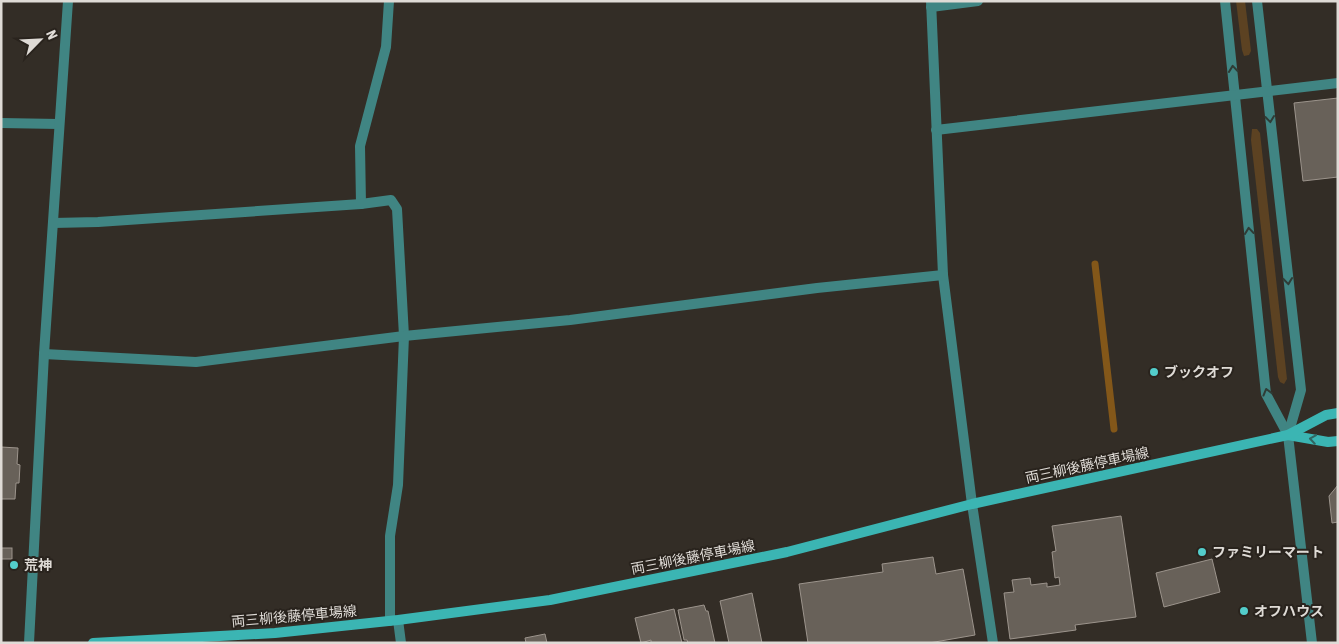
<svg xmlns="http://www.w3.org/2000/svg" width="1339" height="644" viewBox="0 0 1339 644" font-family="'Asap Condensed','Noto Sans JP',sans-serif">
<style>
.green{fill:#5c4222}
.lines{fill:none;stroke-linecap:round;stroke-linejoin:round}
.stream{stroke:#835719;stroke-width:7}
.building{fill:#686159;stroke:#9c948c}
.service{stroke:#408583;stroke-width:10}
.minor{stroke:#408583;stroke-width:10}
.secondary{stroke:#3bb5b3;stroke-width:10}
.oneway{stroke:#2f3c36}
.oneway2{stroke:#316560}
.poi-dot{fill:#53cdcb;stroke:#29231d;stroke-width:2}
.labels{text-anchor:middle;stroke-width:4;stroke-linejoin:round;paint-order:stroke}
.poi-label{font-size:14px;font-weight:bold;fill:#dfdbd6;stroke:#29231d;text-anchor:start}
.street-label{font-size:14px;fill:#dfdbd6;stroke:#29231d}
</style>
<rect width="100%" height="100%" fill="#332d26"/>
<g class="green">
<polygon points="1236,1 1245,1 1251,51 1249,55 1244,56 1242,50"/>
<polygon points="1252,129 1257,129 1260,133 1287,379 1284,384 1280,382 1278,377 1251,140"/>
</g>
<g class="lines">
<polyline class="stream" points="1095,264 1114,429"/>
</g>
<g class="building">
<polygon points="1338,98 1338,177 1303,181 1294,103"/>
<polygon points="1,447 18,448 17,464 20,465 19,483 16,483 15,499 1,499"/>
<polygon points="1338,485 1338,522 1332,523 1329,496"/>
<polygon points="1121,516 1136,617 1075,625 1076,630 1010,639 1004,593 1014,592 1012,580 1030,578 1031,585 1047,583 1047,587 1060,585 1059,577 1055,578 1052,552 1056,551 1052,526"/>
<rect x="1" y="548" width="11" height="11"/>
<polygon points="933,557 936,574 963,569 975,635 929,643 808,643 799,584 883,572 882,564"/>
<polygon points="1212,559 1220,592 1164,607 1156,573"/>
<polygon points="752,593 762,643 729,643 720,601"/>
<polygon points="704,605 706,611 708,611 715,643 688,643 687,640 684,640 678,610"/>
<polygon points="674,609 682,643 651,643 651,640 641,643 635,618"/>
<polygon points="545,634 547,643 526,643 525,638"/>
</g>
<g class="lines">
<polyline class="service" points="398,620 401,643"/>
<g class="minor">
<polyline points="931,1 943,275 972,504 993,643"/>
<polyline points="1225,1 1266,394 1288,435 1312,643"/>
<polyline points="1257,1 1301,390 1288,435"/>
<polyline points="931,7 978,1"/>
<polyline points="1,123 59,124"/>
<polyline points="936,130 1338,83"/>
<polyline points="361,204 360,146 386,47 389,1"/>
<polyline points="53,223 98,222 361,204 391,200 397,209 404,336 398,485 390,536 390,621"/>
<polyline points="44,354 196,362 404,336 570,320 817,288 943,275"/>
<polyline points="29,643 44,354 68,1"/>
</g>
<g class="secondary">
<polyline points="1288,435 1328,442 1338,441"/>
<polyline points="93,643 275,633 398,620 550,600 787,552 972,504 1288,435 1326,415 1338,413"/>
</g>
</g>
<defs><path id="oneway-chevron" d="M-2-3.5L2.5 0L-2 3.5" fill="none" stroke-width="1.6" stroke-linecap="round" stroke-linejoin="round" transform="scale(1.25)"/></defs>
<g class="oneway">
<use href="#oneway-chevron" transform="translate(1233 69) rotate(-96)"/>
<use href="#oneway-chevron" transform="translate(1270 119) rotate(83)"/>
<use href="#oneway-chevron" transform="translate(1249 231) rotate(-96)"/>
<use href="#oneway-chevron" transform="translate(1288 281) rotate(84)"/>
<use href="#oneway-chevron" transform="translate(1267 392) rotate(-105)"/>
</g>
<use class="oneway2" href="#oneway-chevron" transform="translate(1313 439) rotate(-171)"/>
<g class="poi-dot">
<circle cx="1154" cy="372" r="5"/>
<circle cx="1202" cy="552" r="5"/>
<circle cx="14" cy="565" r="5"/>
<circle cx="1244" cy="611" r="5"/>
</g>
<g class="labels">
<g class="poi-label">
<text x="1164" y="377">ブックオフ</text>
<text x="1212" y="557">ファミリーマート</text>
<text x="24" y="570">荒神</text>
<text x="1254" y="616">オフハウス</text>
</g>
<g class="street-label">
<text transform="translate(1087 465) rotate(-12)" y="5">両三柳後藤停車場線</text>
<text transform="translate(693 557) rotate(-11)" y="5">両三柳後藤停車場線</text>
<text transform="translate(294 616) rotate(-5)" y="5">両三柳後藤停車場線</text>
</g>
</g>
<rect width="1339" height="644" fill="none" stroke="#dfdbd6" stroke-width="5"/>
<g transform="translate(40 40) rotate(66)" stroke="#29231d" stroke-width="4" paint-order="stroke">
<path d="M0-4L9 19L0 12L-9 19Z" fill="#dfdbd6"/>
<text y="-8" font-size="14" font-weight="bold" text-anchor="middle" fill="#dfdbd6">N</text>
</g>
</svg>
